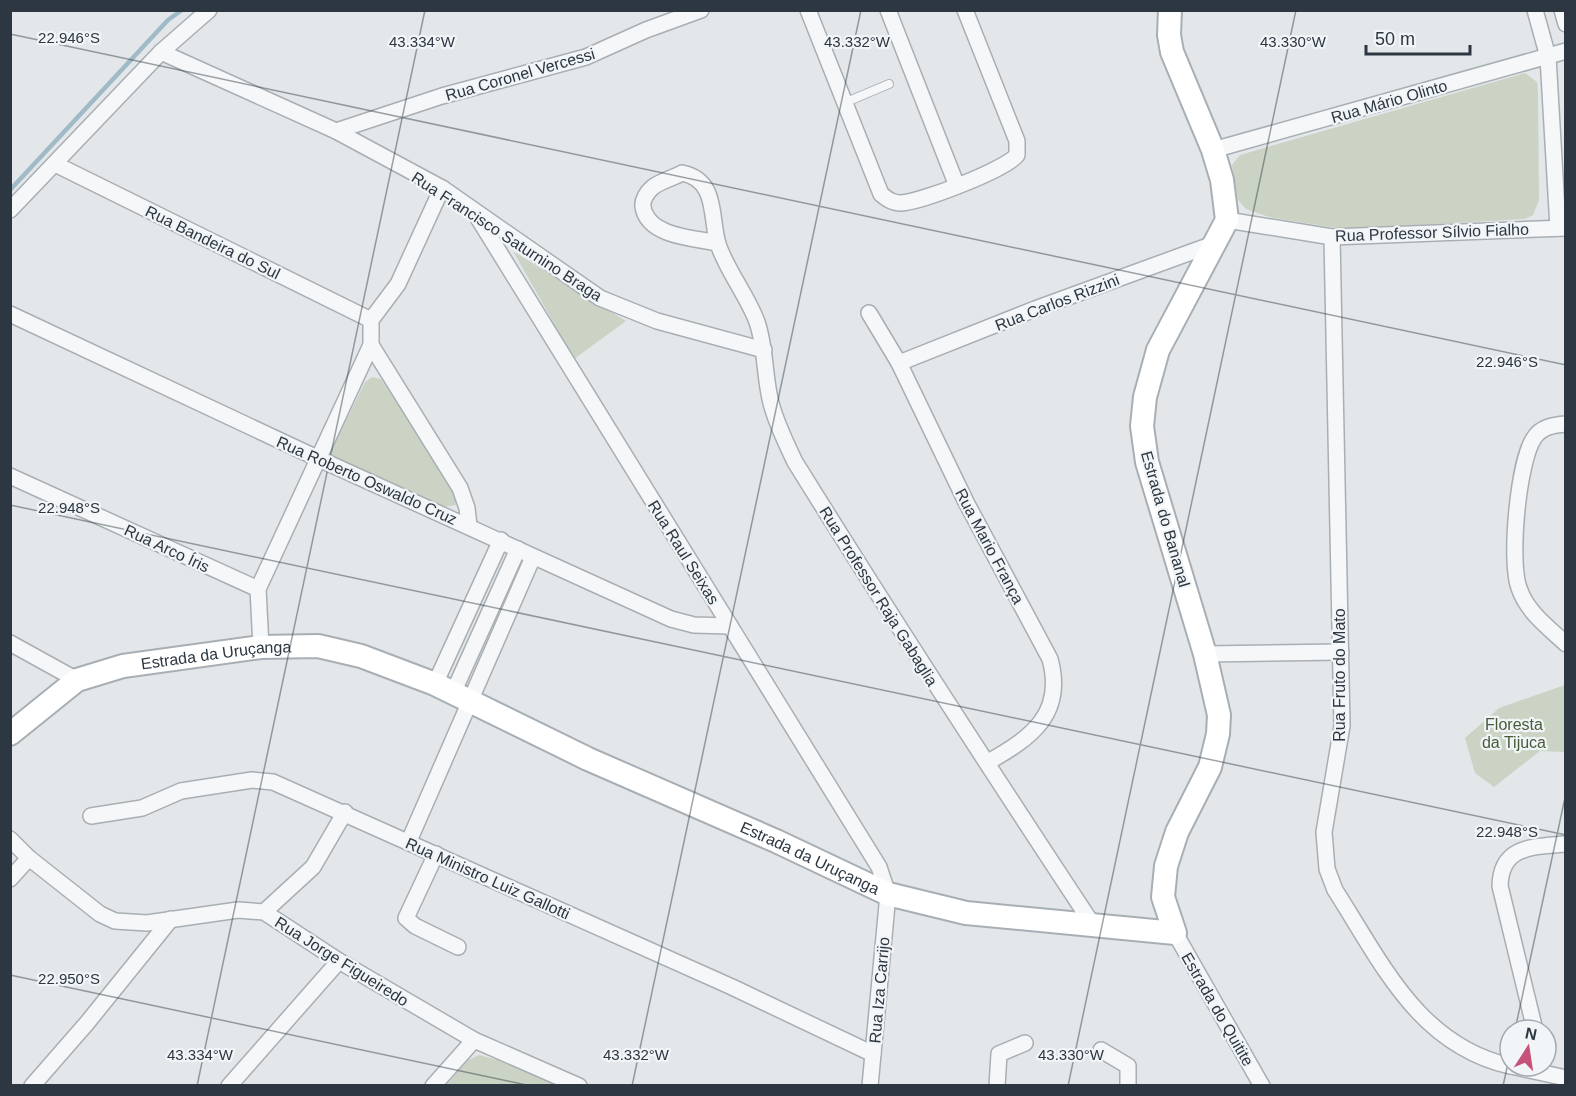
<svg xmlns="http://www.w3.org/2000/svg" width="1576" height="1096" viewBox="0 0 1576 1096" font-family="Arial,sans-serif">
<style>
.green{fill:#cbd3c4}
.lines{fill:none;stroke-linecap:round;stroke-linejoin:round}
.stream{stroke:#a0bbc7;stroke-width:4.5}
.lane-casing{stroke:#a8afb4;stroke-width:10}
.street-casing{stroke:#a8afb4;stroke-width:18}
.secondary-casing{stroke:#a8afb4;stroke-width:26}
.lane{stroke:#f5f7f8;stroke-width:8}
.street{stroke:#f5f7f8;stroke-width:15}
.secondary{stroke:#fff;stroke-width:22}
.ticks{fill:none;stroke:#2c3741;stroke-width:1.5;stroke-opacity:0.45}
.labels{text-anchor:middle;stroke-width:4.5;stroke-linejoin:round;paint-order:stroke}
.street-label{font-size:16px;fill:#2c3741;stroke:#f2f5f7}
.park-label{font-size:16px;fill:#475c3a;stroke:#f2f5f7}
.ticks-label{font-size:15px;text-anchor:middle;fill:#2c3741;stroke:#f2f5f7;stroke-width:4.5;stroke-linejoin:round;paint-order:stroke}
</style>
<rect width="100%" height="100%" fill="#e3e7ea"/>
<g class="green">
<polygon points="1525,73 1537,82 1538,91 1539,200 1533,215 1525,219 1343,229 1269,217 1246,209 1238,200 1232,165 1240,155"/>
<polygon points="513,251 626,321 574,359"/>
<polygon points="372,377 381,379 457,492 456,505 444,507 335,461 332,456 332,449 365,382"/>
<polygon points="1565,685 1565,752 1540,751 1494,787 1475,773 1465,738 1499,708"/>
<polygon points="479,1055 509,1063 560,1086 446,1086 468,1060"/>
</g>
<g class="lines">
<polyline class="stream" points="10,190 168,20 182,10"/>
<defs>
<polyline id="lane" points="844,103 889,84"/>
<g id="street">
<path d="M808,10L881,194C887,199 892,203 901,203C921,202 1005,170 1017,155V141L965,10"/>
<polyline points="888,10 957,186"/>
<polyline points="1535,10 1548,57 1558,228"/>
<polyline points="1562,10 1566,24"/>
<polyline points="161,52 336,131 442,188 600,298 657,321 764,350"/>
<polyline points="336,131 442,96 586,57 646,30 701,10"/>
<polyline points="1213,150 1566,51"/>
<polyline points="55,164 371,320"/>
<polyline points="10,210 161,52 209,10"/>
<polyline points="475,213 879,867 888,894 870,1086"/>
<polyline points="1227,220 1332,237 1566,228"/>
<path d="M1332,237L1342,726L1324,832L1327,869L1335,890C1382,963 1418,1045 1510,1066"/>
<path d="M718,243C695,238 648,237 643,207C642,200 647,192 653,187C661,181 673,178 682,173C718,180 710,217 718,244C727,271 747,295 757,322C766,348 764,376 771,403C776,423 786,443 795,462C892,618 992,772 1093,925"/>
<path d="M869,313L899,363L966,502L1050,659C1065,714 1031,738 988,762"/>
<polyline points="10,314 317,458 671,619 694,625 730,626"/>
<polyline points="371,345 460,488 467,508 469,526"/>
<polyline points="899,363 1035,309 1216,243"/>
<path d="M1566,424C1553,425 1541,427 1534,438C1518,462 1509,561 1519,588C1527,612 1548,627 1566,644"/>
<polyline points="10,476 258,589"/>
<polyline points="10,643 77,680"/>
<polyline points="261,647 258,589 371,345 371,320 398,284 442,188"/>
<polyline points="1205,654 1341,652"/>
<polyline points="435,684 501,540"/>
<polyline points="453,693 518,549"/>
<polyline points="91,816 142,808 181,791 252,780 273,782 732,987 873,1054"/>
<polyline points="10,839 29,858 100,914 115,921 147,923 238,910 264,912 339,961 474,1040 579,1086"/>
<polyline points="409,841 533,557"/>
<polyline points="436,854 406,918 415,926 458,947"/>
<polyline points="10,879 29,858"/>
<polyline points="264,912 313,867 345,812"/>
<polyline points="1175,933 1262,1086"/>
<path d="M1535,1030L1500,886C1501,845 1533,847 1566,844"/>
<polyline points="1101,1050 1128,1066 1128,1086"/>
<polyline points="1511,1066 1566,1078"/>
<polyline points="32,1086 87,1023 171,919"/>
<polyline points="229,1086 339,961"/>
<polyline points="433,1086 474,1040"/>
<polyline points="997,1086 999,1054 1025,1043"/>
</g>
<g id="secondary">
<path id="s1" d="M10,734L77,680L123,666L261,647L318,646L361,656L435,684L588,759L776,841L888,894L966,913L1175,933L1163,897L1166,866L1177,832L1210,767L1218,734L1219,715L1205,654L1147,462L1142,426L1145,397L1158,350L1227,220L1222,180L1213,150L1172,52L1169,35L1170,10"/>
</g>
</defs>
<use href="#lane" class="lane-casing"/>
<use href="#street" class="street-casing"/>
<use href="#secondary" class="secondary-casing"/>
<use href="#lane" class="lane"/>
<use href="#street" class="street"/>
<use href="#secondary" class="secondary"/>
</g>
<path class="ticks" d="M10,34L1566,365M10,505L1566,835M10,975L531,1086M1515,1030L1566,793M197,1086L425,10M632,1086L861,10M1068,1086L1296,10M1503,1086L1510,1054"/>
<g class="labels">
<g class="street-label">
<text transform="translate(520 74) rotate(-16)" y="6">Rua Coronel Vercessi</text>
<text transform="translate(1389 101) rotate(-16)" y="6">Rua Mário Olinto</text>
<text transform="translate(1432 232) rotate(-2)" y="6">Rua Professor Sílvio Fialho</text>
<text transform="translate(507 236) rotate(33)" y="6">Rua Francisco Saturnino Braga</text>
<text transform="translate(213 242) rotate(26)" y="6">Rua Bandeira do Sul</text>
<text transform="translate(1057 302) rotate(-21)" y="6">Rua Carlos Rizzini</text>
<text transform="translate(367 480) rotate(24)" y="6">Rua Roberto Oswaldo Cruz</text>
<text transform="translate(1166 519) rotate(74)" y="6">Estrada do Bananal</text>
<text transform="translate(990 546) rotate(62)" y="6">Rua Mario França</text>
<text transform="translate(167 548) rotate(25)" y="6">Rua Arco Íris</text>
<text transform="translate(684 552) rotate(58)" y="6">Rua Raul Seixas</text>
<text transform="translate(879 596) rotate(58)" y="6">Rua Professor Raja Gabaglia</text>
<text dy="6" stroke="none"><textPath href="#s1" startOffset="228">Estrada da Uruçanga</textPath></text>
<text transform="translate(1339 675) rotate(-90)" y="6">Rua Fruto do Mato</text>
<text dy="6" stroke="none"><textPath href="#s1" startOffset="867">Estrada da Uruçanga</textPath></text>
<text transform="translate(488 878) rotate(24)" y="6">Rua Ministro Luiz Gallotti</text>
<text transform="translate(342 961) rotate(32)" y="6">Rua Jorge Figueiredo</text>
<text transform="translate(879 990) rotate(-85)" y="6">Rua Iza Carrijo</text>
<text transform="translate(1218 1009) rotate(60)" y="6">Estrada do Quitite</text>
</g>
<g class="park-label">
<text x="1514" y="730">Floresta<tspan x="1514" dy="18">da Tijuca</tspan></text>
</g>
</g>
<g class="ticks-label">
<text x="69" y="43">22.946°S</text>
<text x="422" y="47">43.334°W</text>
<text x="857" y="47">43.332°W</text>
<text x="1293" y="47">43.330°W</text>
<text x="1507" y="367">22.946°S</text>
<text x="69" y="513">22.948°S</text>
<text x="1507" y="837">22.948°S</text>
<text x="69" y="984">22.950°S</text>
<text x="200" y="1060">43.334°W</text>
<text x="636" y="1060">43.332°W</text>
<text x="1071" y="1060">43.330°W</text>
</g>
<rect width="1576" height="1096" fill="none" stroke="#2c3741" stroke-width="24"/>
<g transform="translate(1528 1048) rotate(12)"><circle r="28" fill="#f2f5f7" stroke="#a3a9ae" stroke-width="1.5"/>
<path d="M0-4.5L10 22L0 15L-10 22Z" fill="#c65179"/>
<text y="-9" font-size="16" font-weight="bold" text-anchor="middle" fill="#2c3741">N</text>
</g>
<path d="M1366 45v9h104v-9" fill="none" stroke="#2c3741" stroke-width="3"/>
<text x="1375" y="45" font-size="18" fill="#2c3741" stroke="#f2f5f7" stroke-width="4.5" paint-order="stroke">50 m</text>
</svg>
